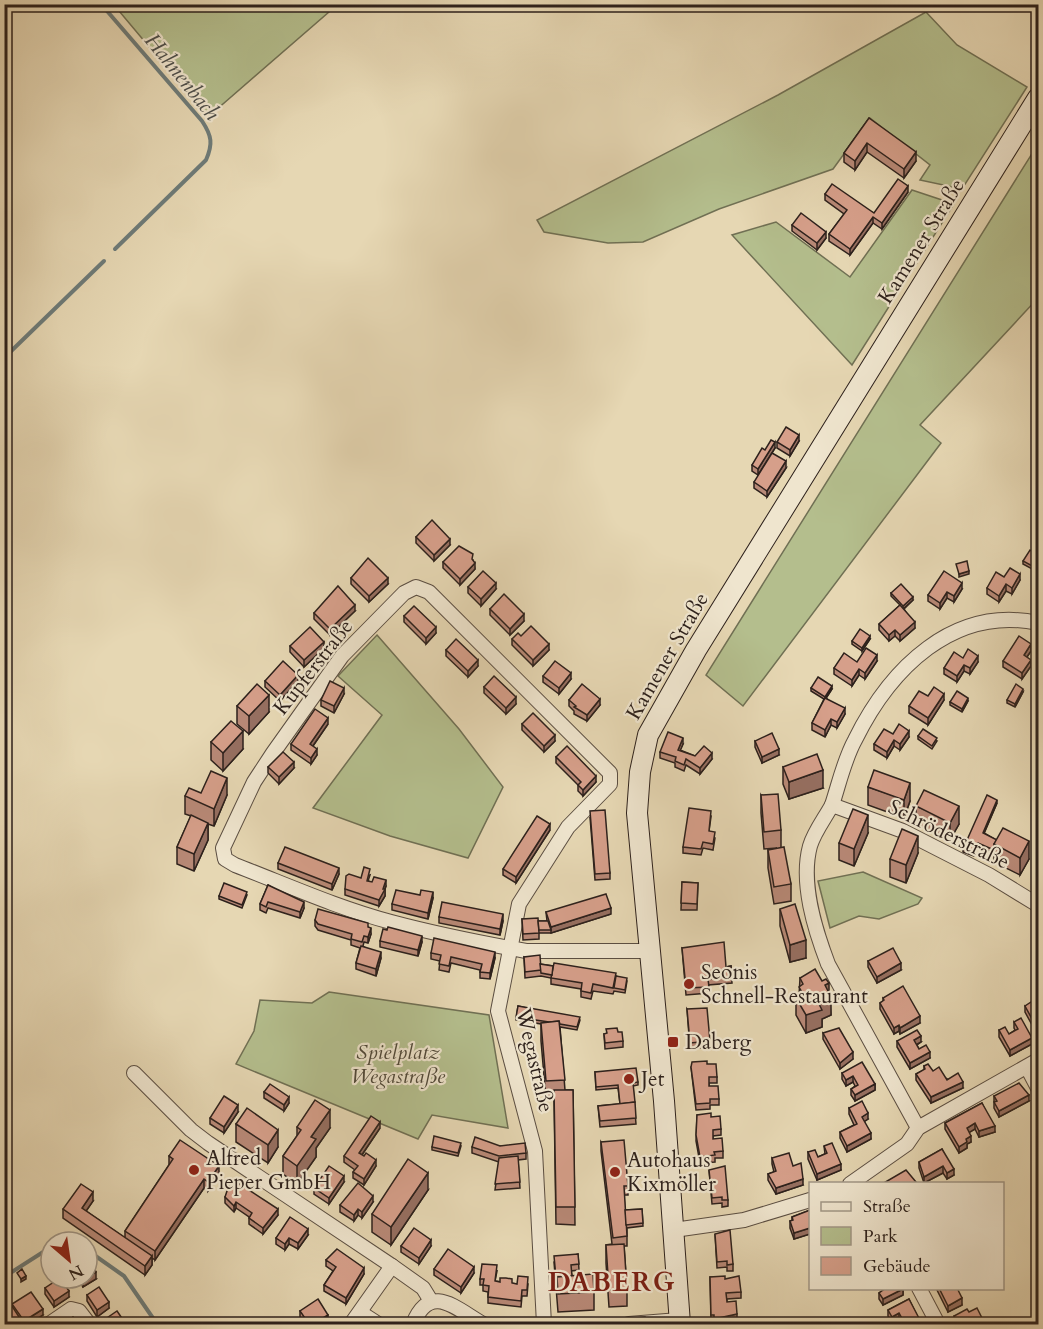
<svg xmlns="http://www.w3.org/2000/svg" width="1043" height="1329" viewBox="0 0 1043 1329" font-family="Cardo,serif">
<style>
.green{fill:#b4be8d;stroke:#707054;stroke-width:1.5}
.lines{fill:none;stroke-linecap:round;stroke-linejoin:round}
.stream{stroke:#6e7b78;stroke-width:4}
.minor-casing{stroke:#5b4e42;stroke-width:16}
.secondary-casing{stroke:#2d211c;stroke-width:22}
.minor{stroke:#efe5ce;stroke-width:14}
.secondary{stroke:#efe5ce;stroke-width:20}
.wall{fill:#b88977;stroke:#2d211c;stroke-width:1.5}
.shaded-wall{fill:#966f61;stroke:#2d211c;stroke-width:1.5}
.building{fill:#d69f8a;stroke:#2d211c;stroke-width:1.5}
.poi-dot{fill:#8f2418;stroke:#efe5ce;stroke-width:2}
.labels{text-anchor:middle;stroke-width:4.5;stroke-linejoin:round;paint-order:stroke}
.street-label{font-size:21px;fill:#2d211c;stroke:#efe5ce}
.poi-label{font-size:21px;fill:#2d211c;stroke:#efe5ce;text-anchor:start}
.park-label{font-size:21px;font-style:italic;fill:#4f4838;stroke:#efe5ce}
.water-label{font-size:22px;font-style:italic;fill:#4d4e4a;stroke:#efe5ce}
.district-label{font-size:27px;font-weight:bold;letter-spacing:1.5px;fill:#7a1f14;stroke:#efe5ce}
</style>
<rect width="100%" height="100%" fill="#e6d7b3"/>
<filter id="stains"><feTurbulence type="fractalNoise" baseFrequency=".00333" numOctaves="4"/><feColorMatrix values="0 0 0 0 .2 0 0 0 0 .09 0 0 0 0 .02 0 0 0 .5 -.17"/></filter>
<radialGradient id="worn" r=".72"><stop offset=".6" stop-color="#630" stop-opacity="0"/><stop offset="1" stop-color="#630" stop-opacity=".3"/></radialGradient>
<g class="green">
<polygon points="114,5 337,5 208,117"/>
<polygon points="926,12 957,45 1027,87 962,189 920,180 930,165 870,118 833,169 719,209 643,242 608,243 544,232 537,220 778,95"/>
<polygon points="1038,144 1038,298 920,425 941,443 743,706 706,675"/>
<polygon points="912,190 954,204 852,365 732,235 776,222 850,277"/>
<polygon points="377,635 459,729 503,787 468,858 390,836 313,808 382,715 338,676"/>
<polygon points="863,872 922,898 918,904 879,919 859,916 830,928 818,881"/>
<polygon points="329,992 489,1015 508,1128 432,1115 418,1139 236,1064 254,1031 260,1000 312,1003"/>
</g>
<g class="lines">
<g class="stream">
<path d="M101,4L202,121C212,136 213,144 206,160L115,249"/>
<polyline points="4,358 104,261"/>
<polyline points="61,1242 69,1238 75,1242"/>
<polyline points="87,1250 124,1276 157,1324"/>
<polyline points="4,1277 51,1247"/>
</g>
<defs>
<g id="minor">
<path d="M832,805C839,784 844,760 855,740C890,669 953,605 1038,623"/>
<polyline points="1027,1067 1038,1088"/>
<polyline points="134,1073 191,1130 208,1143 392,1266 423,1288 431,1301"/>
<path d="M918,1128L828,964C815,930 800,883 810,846C814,832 825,818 832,805L903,831L989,875L1038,905"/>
<polyline points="850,1184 907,1144 918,1128 1038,1060"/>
<polyline points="674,1230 744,1220 810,1200"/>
<polyline points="919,1288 938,1324"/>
<polyline points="361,1313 378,1324"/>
<polyline points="49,1324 71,1309 79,1311 89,1324"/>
<polyline points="351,1324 392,1266"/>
<path d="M413,1324C430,1282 455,1308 483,1324"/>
<path d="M544,1324L535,1151L498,1011L519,904L568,827L610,784V773L429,592L416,587L404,593L342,656L273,753L254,782L223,848L225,859L235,865C287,885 338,908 391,922C436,934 481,943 526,951H648"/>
<polyline points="629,1324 679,1320"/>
</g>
<polyline id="secondary" points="680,1324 664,1101 637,813 640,772 648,735 696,650 1038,98"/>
</defs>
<use href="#minor" class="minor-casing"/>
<use href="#secondary" class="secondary-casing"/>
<use href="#minor" class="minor"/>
<use href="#secondary" class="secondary"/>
</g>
<g class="wall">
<polygon points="869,118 916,161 904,178 867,152 855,170 844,162 844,153"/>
<polygon points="908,192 882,229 873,223 850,255 829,241 829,234 844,214 825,200 825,194 874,213"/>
<polygon points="792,225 826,238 817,250 792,231"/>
<polygon points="799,441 790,456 777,448 777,442"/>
<polygon points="775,448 758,475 752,471 752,465 765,450"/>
<polygon points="786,468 767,497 754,488 754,482"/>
<polygon points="416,537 450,545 434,561 416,543"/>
<polygon points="1038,556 1034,570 1023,564 1023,561"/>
<polygon points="473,560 475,569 460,585 443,568 443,562"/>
<polygon points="1004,577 1020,580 1012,594 1006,591 999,602 987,594 987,588"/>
<polygon points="351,578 388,584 369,602 351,584"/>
<polygon points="468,587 496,589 481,606 468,593"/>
<polygon points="962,589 954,602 947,598 940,609 928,601 928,595"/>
<polygon points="891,593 913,600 904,609 915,628 900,641 895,636 889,641 879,630 879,624 900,605 891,596"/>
<polygon points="490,609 524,621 510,635 490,615"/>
<polygon points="355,611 330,635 314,619 314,613"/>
<polygon points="404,616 436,633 426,644 404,622"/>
<polygon points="521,636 549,650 533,666 512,645 512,639"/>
<polygon points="870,639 862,651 852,644 852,641"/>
<polygon points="290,646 324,648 304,667 290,652"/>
<polygon points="446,650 478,666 468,677 446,656"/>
<polygon points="1031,651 1027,657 1031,666 1022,679 1003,667 1003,661"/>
<polygon points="963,658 978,662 970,674 964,671 957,682 944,674 944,668"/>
<polygon points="877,661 865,679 859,675 852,686 834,674 834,668 857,662"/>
<polygon points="543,676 571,679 559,694 543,682"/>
<polygon points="265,681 298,681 280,701 265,687"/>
<polygon points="484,687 516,704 506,714 484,693"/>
<polygon points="811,688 832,689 826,698 845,714 837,728 831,725 825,737 812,730 812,723 824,699 811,691"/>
<polygon points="1023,692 1015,707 1007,703 1007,700"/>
<polygon points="344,694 334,713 321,706 321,700"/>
<polygon points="928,696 944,700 928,725 909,713 909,706"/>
<polygon points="569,700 600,705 587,721 574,714 574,711 569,706"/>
<polygon points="968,701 962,712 950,705 950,702"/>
<polygon points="237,706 269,712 249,734 237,724"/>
<polygon points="328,724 313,746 317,755 311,764 291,750 291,744"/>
<polygon points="522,724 555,741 544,752 522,730"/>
<polygon points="893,734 909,737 900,750 894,746 887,758 874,750 874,744"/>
<polygon points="918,736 937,741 932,749 918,739"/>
<polygon points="755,741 779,755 762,763 755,747"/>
<polygon points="211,742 243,749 223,771 211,760"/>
<polygon points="683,744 680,750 695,756 712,759 700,774 686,765 684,771 675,767 675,763 660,758 660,752"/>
<polygon points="556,757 596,782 583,796 578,791 578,785 556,763"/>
<polygon points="268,767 294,768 279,784 268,773"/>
<polygon points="783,767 823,788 789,799 783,784"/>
<polygon points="868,787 910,801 904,818 868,805"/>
<polygon points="201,793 227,795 214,826 208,824 208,840 194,871 177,864 177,847 191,816 185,814 185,796"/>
<polygon points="761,795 781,830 781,848 791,884 791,901 774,904 768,868 768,850 777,848 764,849 761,813"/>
<polygon points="997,803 984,833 1029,859 1020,875 994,862 994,853 978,846 974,856 963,852 963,849"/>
<polygon points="916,806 959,824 950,840 916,824"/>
<polygon points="590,817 610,873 610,879 595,880"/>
<polygon points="711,817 709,831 715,838 713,850 703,848 701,855 683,853 683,847"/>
<polygon points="550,830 516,883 503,875 503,869"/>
<polygon points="868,833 854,866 839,860 839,843"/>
<polygon points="918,853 906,883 890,877 890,859"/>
<polygon points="278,863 339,874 332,890 278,869"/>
<polygon points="370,875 368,881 386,886 385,889 385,896 379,906 345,895 345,889 361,878"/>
<polygon points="682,882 698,883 697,910 681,910"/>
<polygon points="268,885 304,908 300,918 268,908 266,913 260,910 260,904"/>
<polygon points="247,895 242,908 219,899 219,896"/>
<polygon points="433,898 428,919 392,910 392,904"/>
<polygon points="780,909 806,958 790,962 780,926"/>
<polygon points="546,912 611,914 551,933 539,933 539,939 523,940 522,919 538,921 547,921"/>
<polygon points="439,917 503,921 500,935 439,923"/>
<polygon points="315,920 368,927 371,934 368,943 364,942 363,946 381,958 376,976 356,969 356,963 360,948 351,945 351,940 318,930 315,926"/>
<polygon points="380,941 422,942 418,956 380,947"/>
<polygon points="682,948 726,967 731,966 732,983 708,985 709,993 686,995"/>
<polygon points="431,953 495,958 490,979 480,978 480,970 451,963 449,972 439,970 440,961 431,959"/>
<polygon points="524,957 540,964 616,976 627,981 625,993 614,991 613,994 593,991 591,999 581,997 581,989 551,984 551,978 541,976 525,978"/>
<polygon points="868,961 901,970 877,983 868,967"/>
<polygon points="800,978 829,992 831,1015 822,1019 822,1027 806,1033 796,1015 796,998 799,996"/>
<polygon points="883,998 920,1023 900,1034 899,1031 894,1034 880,1009 880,1003 883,1001"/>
<polygon points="518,1006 580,1020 577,1030 560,1027 565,1090 573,1090 575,1225 556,1224 554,1098 546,1099 541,1041 541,1024 516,1020"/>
<polygon points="1025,1006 1038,1015 1038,1036 1025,1012"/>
<polygon points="687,1009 710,1041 710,1047 690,1049"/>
<polygon points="1014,1022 1032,1044 1010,1056 999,1037 999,1030 1009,1034 1015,1030 1014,1028"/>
<polygon points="823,1033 853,1059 840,1069 823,1039"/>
<polygon points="604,1034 623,1041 623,1047 605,1049"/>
<polygon points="897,1041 921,1042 917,1045 919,1049 930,1058 910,1069 897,1047"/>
<polygon points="707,1064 717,1077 717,1083 709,1083 709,1086 719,1099 719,1105 710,1105 710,1109 696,1110 691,1067"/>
<polygon points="924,1066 933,1071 963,1088 931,1103 916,1080 916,1074 924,1070"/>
<polygon points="595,1072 638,1082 638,1085 633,1086 636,1124 600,1127 598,1106 620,1104 618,1088 596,1090"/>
<polygon points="842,1073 875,1084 875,1090 855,1101 851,1095 851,1089 855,1086 853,1082 846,1086 842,1079"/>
<polygon points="264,1092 289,1103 284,1111 264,1098"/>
<polygon points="994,1096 1029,1101 999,1117 994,1108"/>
<polygon points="982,1103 995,1132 979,1137 975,1129 969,1132 971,1142 967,1144 967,1148 959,1153 945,1129 945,1123"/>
<polygon points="849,1108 868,1119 864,1121 871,1139 847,1152 840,1138 840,1132 854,1125 849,1114"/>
<polygon points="238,1112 224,1133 210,1124 210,1118"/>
<polygon points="697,1115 711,1117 721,1129 721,1135 713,1136 713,1139 723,1151 723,1158 715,1158 715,1162 700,1163 696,1141"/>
<polygon points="236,1124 278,1147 268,1163 236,1142"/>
<polygon points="297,1127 330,1128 316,1148 316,1157 297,1184 283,1174 283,1156 297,1136"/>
<polygon points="380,1128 362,1155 376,1166 364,1185 353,1178 353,1172 355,1170 344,1162 344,1156"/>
<polygon points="601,1142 628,1186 628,1195 624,1195 625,1210 642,1209 643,1226 627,1228 627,1246 624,1246 627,1289 627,1306 609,1307 606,1263 606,1245 612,1244 601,1151"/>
<polygon points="461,1146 458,1156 432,1150 432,1147"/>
<polygon points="500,1146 526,1153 526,1159 518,1160 520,1188 495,1190 499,1162 472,1153 472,1147"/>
<polygon points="824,1146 841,1170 817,1180 808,1159 808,1152 818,1157 825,1154"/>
<polygon points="942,1149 954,1175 947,1179 943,1173 924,1183 919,1168 919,1162"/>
<polygon points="169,1156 219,1175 208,1191 204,1188 155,1260 152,1258 152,1265 145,1275 63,1218 63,1209 93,1201 86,1211 125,1238 125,1231 169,1165"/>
<polygon points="772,1158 803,1185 776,1194 768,1180 768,1174 774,1172 772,1164"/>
<polygon points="709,1170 728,1200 728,1206 722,1207 722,1203 712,1204"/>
<polygon points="344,1182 329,1204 314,1194 314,1188"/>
<polygon points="428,1190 391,1245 372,1232 372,1214"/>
<polygon points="225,1197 278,1215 263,1234 249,1224 249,1217 236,1208 234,1212 225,1203"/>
<polygon points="373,1202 362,1218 358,1215 354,1221 340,1212 340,1205"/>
<polygon points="810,1210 810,1234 794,1239 790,1228 790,1221 792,1221 792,1217"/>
<polygon points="715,1234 733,1264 733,1271 727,1271 727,1267 717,1268"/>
<polygon points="308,1235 298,1249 289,1244 285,1250 276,1244 276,1238"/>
<polygon points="401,1246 431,1246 419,1264 401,1252"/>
<polygon points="578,1254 579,1270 571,1271 572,1276 594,1292 594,1310 558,1312 554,1262"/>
<polygon points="326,1260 364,1274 346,1304 324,1291 324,1285 333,1271 326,1266"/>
<polygon points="434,1269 474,1273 461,1293 434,1275"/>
<polygon points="497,1271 495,1281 517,1284 528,1284 527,1296 522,1296 521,1307 488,1303 488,1292 483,1291 483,1285 480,1285 480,1279"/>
<polygon points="710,1277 725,1279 741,1292 741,1298 727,1299 727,1302 737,1320 718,1324 714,1324 714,1321 711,1321"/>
<polygon points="63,1278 87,1278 96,1279 83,1287 79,1281 69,1287"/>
<polygon points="45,1288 69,1297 54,1307 45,1294"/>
<polygon points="883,1288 903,1289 903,1295 883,1305 879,1299 879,1293 884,1290"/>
<polygon points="937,1288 957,1288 962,1305 948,1312 937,1290"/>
<polygon points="87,1295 109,1308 97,1317 87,1301"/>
<polygon points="909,1299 921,1324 902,1323 899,1319 892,1323 888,1316 888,1310"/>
<polygon points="12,1304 43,1315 29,1324 22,1324 21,1323 19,1324 14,1324 6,1313 6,1310 12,1307"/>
<polygon points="300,1311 328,1321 322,1324 305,1324 300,1317"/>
<polygon points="969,1312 983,1324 956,1324 954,1322 954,1316"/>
</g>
<g class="shaded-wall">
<polygon points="867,143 867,152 855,170 855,161"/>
<polygon points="916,152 916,161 904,178 904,169"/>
<polygon points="908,186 908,192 882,229 882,223"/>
<polygon points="873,217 873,223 850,255 850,249"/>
<polygon points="826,232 826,238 817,250 817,243"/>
<polygon points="799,435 799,441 790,456 790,450"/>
<polygon points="775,442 775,448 758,475 758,469"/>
<polygon points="786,461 786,468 767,497 767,491"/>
<polygon points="450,539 450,545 434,561 434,555"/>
<polygon points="475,563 475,569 460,585 460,579"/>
<polygon points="969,571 969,574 959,577 959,574"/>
<polygon points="1020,574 1020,580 1012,594 1012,588"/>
<polygon points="388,578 388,584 369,602 369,596"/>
<polygon points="496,583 496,589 481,606 481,599"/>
<polygon points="962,583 962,589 954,602 954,596"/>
<polygon points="1006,584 1006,591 999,602 999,596"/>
<polygon points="947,592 947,598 940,609 940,603"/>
<polygon points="913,597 913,600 903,609 903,606"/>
<polygon points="355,605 355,611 330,635 330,629"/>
<polygon points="524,614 524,621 510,635 510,629"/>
<polygon points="915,622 915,628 900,641 900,635"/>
<polygon points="436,627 436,633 426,644 426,638"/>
<polygon points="895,630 895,636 889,641 889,635"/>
<polygon points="870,636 870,639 862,651 862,648"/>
<polygon points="324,642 324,648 304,667 304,660"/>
<polygon points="549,644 549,650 533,666 533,660"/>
<polygon points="1031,644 1031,651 1024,661 1024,655"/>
<polygon points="877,655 877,661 865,679 865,673"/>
<polygon points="978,656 978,662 970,674 970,668"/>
<polygon points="478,660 478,666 468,677 468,671"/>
<polygon points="1031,660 1031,666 1022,679 1022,673"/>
<polygon points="964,665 964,671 957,682 957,676"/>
<polygon points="859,669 859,675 852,686 852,680"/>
<polygon points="571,673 571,679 559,694 559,688"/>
<polygon points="298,675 298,681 280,701 280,695"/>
<polygon points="832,686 832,689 825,700 825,697"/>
<polygon points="344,688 344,694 334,713 334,706"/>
<polygon points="1023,689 1023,692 1015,707 1015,704"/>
<polygon points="944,694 944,700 928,725 928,718"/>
<polygon points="269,695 269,712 249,734 249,716"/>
<polygon points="516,697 516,704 506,714 506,708"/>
<polygon points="968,698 968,701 962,712 962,709"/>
<polygon points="600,699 600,705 587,721 587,715"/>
<polygon points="845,708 845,714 837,728 837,722"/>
<polygon points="328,718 328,724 310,750 310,744"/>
<polygon points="831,719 831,725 825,737 825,730"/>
<polygon points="243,731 243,749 223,771 223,753"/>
<polygon points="909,731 909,737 900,750 900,744"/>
<polygon points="555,735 555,741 544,752 544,746"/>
<polygon points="683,738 683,744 678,756 678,750"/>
<polygon points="894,740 894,746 887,758 887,752"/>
<polygon points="317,749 317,755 311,764 311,758"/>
<polygon points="779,749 779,755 762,763 762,757"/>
<polygon points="712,753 712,759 700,774 700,768"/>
<polygon points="294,762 294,768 279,784 279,777"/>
<polygon points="823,770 823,788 789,799 789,782"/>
<polygon points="596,776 596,782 583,796 583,790"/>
<polygon points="227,778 227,795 214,826 214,809"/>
<polygon points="910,783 910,801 904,818 904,800"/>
<polygon points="997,800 997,803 983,836 983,833"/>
<polygon points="959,806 959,824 950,840 950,823"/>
<polygon points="868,815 868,833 854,866 854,849"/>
<polygon points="208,823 208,840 194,871 194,854"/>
<polygon points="550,824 550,830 516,883 516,877"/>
<polygon points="918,836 918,853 906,883 906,865"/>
<polygon points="1029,841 1029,859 1020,875 1020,858"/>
<polygon points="339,868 339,874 332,890 332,884"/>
<polygon points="386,880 386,886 384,891 385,889 385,896 379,906 379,900"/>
<polygon points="433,892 433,898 428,919 428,913"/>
<polygon points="304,902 304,908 300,918 300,912"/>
<polygon points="611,908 611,914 551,933 551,927"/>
<polygon points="503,914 503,921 500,935 500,929"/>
<polygon points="371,928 371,934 368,943 368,937"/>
<polygon points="422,936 422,942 418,956 418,950"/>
<polygon points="806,940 806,958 790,962 790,945"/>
<polygon points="381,952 381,958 376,976 376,969"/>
<polygon points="495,952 495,958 490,979 490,973"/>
<polygon points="901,963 901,970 877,983 877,977"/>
<polygon points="829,983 829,998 831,997 831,1015 822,1019 822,1027 806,1033 806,1015 819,1004 825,985"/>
<polygon points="920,1016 920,1023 900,1034 900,1028"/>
<polygon points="899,1025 899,1031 894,1034 894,1028"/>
<polygon points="921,1036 921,1042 914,1046 914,1040"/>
<polygon points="1032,1038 1032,1044 1010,1056 1010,1050"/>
<polygon points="853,1052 853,1059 840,1069 840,1063"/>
<polygon points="930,1052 930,1058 910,1069 910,1063"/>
<polygon points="853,1076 853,1082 846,1086 846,1080"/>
<polygon points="963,1082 963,1088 931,1103 931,1097"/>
<polygon points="875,1084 875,1090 855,1101 855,1095"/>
<polygon points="1029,1095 1029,1101 999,1117 999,1111"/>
<polygon points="289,1097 289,1103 284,1111 284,1105"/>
<polygon points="238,1105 238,1112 224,1133 224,1127"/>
<polygon points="330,1110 330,1128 316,1148 316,1157 297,1184 297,1166 311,1137"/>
<polygon points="868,1113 868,1119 862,1123 862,1117"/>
<polygon points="380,1122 380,1128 359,1159 359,1153"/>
<polygon points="975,1123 975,1129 967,1134 967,1128"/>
<polygon points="995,1126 995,1132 979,1137 979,1131"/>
<polygon points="278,1130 278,1147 268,1163 268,1145"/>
<polygon points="871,1133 871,1139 847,1152 847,1146"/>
<polygon points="971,1136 971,1142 967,1144 967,1148 959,1153 959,1147 966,1139"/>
<polygon points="376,1160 376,1166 364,1185 364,1179"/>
<polygon points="841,1164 841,1170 817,1180 817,1174"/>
<polygon points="219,1166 219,1175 208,1191 208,1182"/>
<polygon points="943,1166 943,1173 924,1183 924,1177"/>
<polygon points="954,1169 954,1175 947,1179 947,1173"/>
<polygon points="428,1173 428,1190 391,1245 391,1227"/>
<polygon points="344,1176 344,1182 329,1204 329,1198"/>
<polygon points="204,1179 204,1188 155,1260 155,1251"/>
<polygon points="803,1179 803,1185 776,1194 776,1188"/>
<polygon points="93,1192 93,1201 82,1217 82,1208"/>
<polygon points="373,1196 373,1202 362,1218 362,1212"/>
<polygon points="236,1202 236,1208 234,1212 234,1206"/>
<polygon points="278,1209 278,1215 263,1234 263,1228"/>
<polygon points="358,1209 358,1215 354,1221 354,1215"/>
<polygon points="810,1228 810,1234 794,1239 794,1233"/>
<polygon points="308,1229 308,1235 298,1249 298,1243"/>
<polygon points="289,1238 289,1244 285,1250 285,1244"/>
<polygon points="431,1240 431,1246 419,1264 419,1258"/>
<polygon points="152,1256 152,1265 145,1275 145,1266"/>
<polygon points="474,1267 474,1273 461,1293 461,1287"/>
<polygon points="364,1268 364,1274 346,1304 346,1298"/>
<polygon points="96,1272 96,1279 83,1287 83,1281"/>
<polygon points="26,1276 26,1279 21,1282 21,1279"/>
<polygon points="79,1278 79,1281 69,1287 69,1284"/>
<polygon points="903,1289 903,1295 883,1305 883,1299"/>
<polygon points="69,1291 69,1297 54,1307 54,1301"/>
<polygon points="962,1298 962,1305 948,1312 948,1306"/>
<polygon points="109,1302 109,1308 97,1317 97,1310"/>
<polygon points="43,1309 43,1315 29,1324 24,1324 24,1321"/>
<polygon points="899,1313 899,1319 892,1323 892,1317"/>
<polygon points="737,1314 737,1320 714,1324 714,1319"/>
<polygon points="328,1315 328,1321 322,1324 313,1324"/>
<polygon points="983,1320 983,1324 975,1324"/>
</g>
<g class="building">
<polygon points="869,118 916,152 904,169 867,143 855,161 844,153"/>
<polygon points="898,179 908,186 882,223 873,217 850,249 829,234 847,210 825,194 832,184 874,213"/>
<polygon points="801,213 826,232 817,243 792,225"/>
<polygon points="786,427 799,435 790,450 777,442"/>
<polygon points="771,440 775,442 758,469 752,465 762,448 765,450"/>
<polygon points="772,453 786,461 767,491 754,482"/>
<polygon points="432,520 450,539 434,555 416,537"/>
<polygon points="459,546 473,554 472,559 475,563 460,579 443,562"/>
<polygon points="1030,550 1038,556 1038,559 1034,567 1023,561"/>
<polygon points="368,558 388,578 369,596 351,578"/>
<polygon points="967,561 969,571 959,574 956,564"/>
<polygon points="1010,568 1020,574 1012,588 1006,584 999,596 987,588 996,572 1004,577"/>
<polygon points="483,571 496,583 481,599 468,587"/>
<polygon points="944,571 962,583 954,596 947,592 940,603 928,595"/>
<polygon points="901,584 913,597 903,606 891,593"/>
<polygon points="338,586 355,605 330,629 314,613"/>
<polygon points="504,594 524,614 510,629 490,609"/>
<polygon points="900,605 915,622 900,635 895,630 889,635 879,624"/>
<polygon points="414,606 436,627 426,638 404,616"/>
<polygon points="531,626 549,644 533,660 512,639 518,633 521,636"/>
<polygon points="310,627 324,642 304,660 290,646"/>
<polygon points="860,629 870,636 862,648 852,641"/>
<polygon points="1019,636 1031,644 1024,655 1031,660 1022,673 1003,661"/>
<polygon points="456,639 478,660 468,671 446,650"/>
<polygon points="866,648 877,655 865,673 859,669 852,680 834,668 844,653 857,662"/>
<polygon points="968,649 978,656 970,668 964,665 957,676 944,668 954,652 963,658"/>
<polygon points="283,661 298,675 280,695 265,681"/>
<polygon points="555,661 571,673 559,688 543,676"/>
<polygon points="494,676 516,697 506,708 484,687"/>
<polygon points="818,677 832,686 825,697 811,688"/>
<polygon points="330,681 344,688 334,706 321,700"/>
<polygon points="257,684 269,695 249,716 237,706"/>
<polygon points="582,684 600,699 587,715 574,707 576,706 569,700"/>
<polygon points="1016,684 1023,689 1015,704 1007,700"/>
<polygon points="934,687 944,694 928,718 909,706 919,691 928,696"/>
<polygon points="957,691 968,698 962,709 950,702"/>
<polygon points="825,698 845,708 837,722 831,719 825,730 812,723"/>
<polygon points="315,709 328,718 310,744 317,749 311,758 291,744"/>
<polygon points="533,713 555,735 544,746 522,724"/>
<polygon points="231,721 243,731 223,753 211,742"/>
<polygon points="899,724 909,731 900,744 894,740 887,752 874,744 884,729 893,734"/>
<polygon points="923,729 937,738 932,746 918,736"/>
<polygon points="668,732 683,738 678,750 695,756 704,746 712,753 700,768 686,759 684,765 675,761 676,757 660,752"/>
<polygon points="772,733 779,749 762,757 755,741"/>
<polygon points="567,746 596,776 583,790 578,785 581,782 556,757"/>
<polygon points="283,752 294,762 279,777 268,767"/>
<polygon points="817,754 823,770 789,782 783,767"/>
<polygon points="874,770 910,783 904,800 868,787"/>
<polygon points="211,771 227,778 214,809 185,796 189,788 201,793"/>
<polygon points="924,790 959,806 950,823 916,806"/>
<polygon points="778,794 781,830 764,832 761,795"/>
<polygon points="987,795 997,800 983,833 997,840 994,844 994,850 978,843 974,853 963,849"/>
<polygon points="689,808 711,811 709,831 715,832 713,844 703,842 701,849 683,847"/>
<polygon points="853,809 868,815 854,849 839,843"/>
<polygon points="605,810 610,873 595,874 590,811"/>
<polygon points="191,815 208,823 194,854 177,847"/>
<polygon points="537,816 550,824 516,877 503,869"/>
<polygon points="1003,828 1029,841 1020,858 994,844"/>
<polygon points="902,829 918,836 906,865 890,859"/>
<polygon points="285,847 339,868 332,884 278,863"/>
<polygon points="784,847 791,884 774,887 768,850"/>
<polygon points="364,867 370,869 367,881 372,882 374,877 386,880 383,889 385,889 379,900 345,889 346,876 349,874 361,878"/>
<polygon points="682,882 698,883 697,904 681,903"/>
<polygon points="224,883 247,892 242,905 219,896"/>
<polygon points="268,885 304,902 300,912 268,902 266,907 260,904"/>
<polygon points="396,890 420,895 421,890 433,892 428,913 392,904"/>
<polygon points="606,894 611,908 551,927 546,912"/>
<polygon points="442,902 503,914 500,929 439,917"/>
<polygon points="795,904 806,940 790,945 780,909"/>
<polygon points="318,909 368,923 368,927 371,928 368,937 364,936 362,942 351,939 352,934 318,924 315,920"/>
<polygon points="538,918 539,933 523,934 522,919"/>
<polygon points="538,921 548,921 551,930 539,930"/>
<polygon points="388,927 422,936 418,950 380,941 383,929 387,930"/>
<polygon points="434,938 495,952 490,973 480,972 482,964 451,957 449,966 439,964 441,955 431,953"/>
<polygon points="724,942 726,967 731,966 732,977 708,979 709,987 686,988 682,948"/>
<polygon points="361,946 381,952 376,969 356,963"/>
<polygon points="893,948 901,963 877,977 868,961"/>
<polygon points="540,955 541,970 525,972 524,957"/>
<polygon points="554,963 616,973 613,988 593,984 591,993 581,991 582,983 551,978"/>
<polygon points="540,964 553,966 552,975 541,973"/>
<polygon points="815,969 822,981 826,979 829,983 825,985 831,997 819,1004 822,1010 806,1015 796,998 803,994 799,987 803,984 800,978"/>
<polygon points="616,976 627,978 625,990 614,988"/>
<polygon points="903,986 920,1016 900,1028 899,1025 894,1028 880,1003 884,1000 883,998"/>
<polygon points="1031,1002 1038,1015 1038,1030 1025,1006"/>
<polygon points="518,1006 580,1017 577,1027 560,1024 559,1021 549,1022 516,1017"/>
<polygon points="707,1008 710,1041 690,1043 687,1009"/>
<polygon points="1021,1018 1032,1038 1010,1050 999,1030 1005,1027 1009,1034 1018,1029 1014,1022"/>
<polygon points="559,1021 565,1080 546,1081 541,1023"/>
<polygon points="617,1028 618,1032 622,1032 623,1041 605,1043 604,1034 607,1033 606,1029"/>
<polygon points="839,1028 853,1052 840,1063 823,1033"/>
<polygon points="917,1030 921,1036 914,1040 919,1049 926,1045 930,1052 910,1063 897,1041"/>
<polygon points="707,1061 707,1064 716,1064 717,1077 709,1077 709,1086 718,1086 719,1099 710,1099 710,1103 696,1104 691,1067 692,1062"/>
<polygon points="862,1062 875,1084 855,1095 851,1089 858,1085 853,1076 846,1080 842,1073"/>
<polygon points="928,1064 933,1071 939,1067 947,1080 958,1073 963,1082 931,1097 916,1074 925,1069 924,1066"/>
<polygon points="636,1068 638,1082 633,1083 635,1102 620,1104 618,1085 596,1087 595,1072"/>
<polygon points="1019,1083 1029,1095 999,1111 994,1102 997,1101 994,1096"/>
<polygon points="270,1084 289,1097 284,1105 264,1092"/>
<polygon points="554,1090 573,1090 575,1207 556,1207"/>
<polygon points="224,1096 238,1105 224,1127 210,1118"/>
<polygon points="315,1100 330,1110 311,1137 316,1139 297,1166 283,1156 301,1130 297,1127"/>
<polygon points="862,1101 868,1113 862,1117 871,1133 847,1146 840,1132 857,1124 849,1108"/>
<polygon points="635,1102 636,1118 600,1121 598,1106"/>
<polygon points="982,1103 995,1126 979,1131 975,1123 967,1128 971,1136 966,1139 967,1142 959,1147 945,1123"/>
<polygon points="247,1108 278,1130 268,1145 236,1124"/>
<polygon points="711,1113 711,1117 720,1116 721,1129 713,1130 713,1139 722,1138 723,1151 714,1152 715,1155 700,1157 696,1135 697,1115"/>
<polygon points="371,1116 380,1122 359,1153 364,1156 366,1153 376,1160 364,1179 353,1172 358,1166 344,1156"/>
<polygon points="434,1136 461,1143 458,1153 432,1147"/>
<polygon points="475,1137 500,1146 525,1143 526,1153 499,1156 472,1147"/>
<polygon points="180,1140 219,1166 208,1182 204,1179 155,1251 125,1231 173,1159 169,1156"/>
<polygon points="624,1140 628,1186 624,1186 627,1236 613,1238 601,1142"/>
<polygon points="832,1143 841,1164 817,1174 808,1152 815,1150 818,1157 827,1153 824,1146"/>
<polygon points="942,1149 954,1169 947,1173 943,1166 924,1177 919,1162"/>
<polygon points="789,1153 793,1166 801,1163 803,1179 776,1188 768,1174 776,1171 772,1158"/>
<polygon points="518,1156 520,1182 495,1184 499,1158"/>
<polygon points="408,1159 428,1173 391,1227 372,1214"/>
<polygon points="329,1166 344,1176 329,1198 314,1188"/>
<polygon points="725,1166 728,1200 722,1200 722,1197 712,1198 709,1170"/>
<polygon points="906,1170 916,1182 914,1184 882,1184"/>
<polygon points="235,1181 278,1209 263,1228 249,1218 252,1213 236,1202 234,1206 225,1197 228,1188"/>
<polygon points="358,1183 373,1196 362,1212 358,1209 354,1215 340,1205"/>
<polygon points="81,1184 93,1192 82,1208 152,1256 145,1266 63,1209"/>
<polygon points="642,1209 643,1223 626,1225 625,1210"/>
<polygon points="810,1210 810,1228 794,1233 790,1221 793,1220 792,1217"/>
<polygon points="290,1217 308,1229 298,1243 289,1238 285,1244 276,1238"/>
<polygon points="414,1228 431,1240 419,1258 401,1246"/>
<polygon points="730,1230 733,1264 727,1265 727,1261 717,1262 715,1234"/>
<polygon points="624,1244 627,1289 609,1290 606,1245"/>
<polygon points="337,1249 364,1268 346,1298 324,1285 336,1267 326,1260"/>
<polygon points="448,1249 474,1267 461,1287 434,1269"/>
<polygon points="578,1254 579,1264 571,1265 572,1276 557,1277 557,1288 554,1256"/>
<polygon points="87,1258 96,1272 83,1281 81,1278 87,1278"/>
<polygon points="482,1264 497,1265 495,1281 500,1282 500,1278 506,1278 512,1279 512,1283 517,1284 518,1276 528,1277 527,1290 522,1290 521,1301 488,1297 489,1286 483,1285 484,1279 480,1279"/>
<polygon points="22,1269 26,1276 21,1279 17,1273"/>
<polygon points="593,1274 594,1292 558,1294 557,1277"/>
<polygon points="725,1276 725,1279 739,1276 741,1292 726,1293 727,1302 736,1301 737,1314 714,1319 714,1315 711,1315 710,1277"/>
<polygon points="60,1278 69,1291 54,1301 45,1288"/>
<polygon points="65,1278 78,1278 69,1284"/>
<polygon points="99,1287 109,1302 97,1310 87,1295"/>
<polygon points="886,1288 903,1288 903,1289 883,1299 879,1293"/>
<polygon points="939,1288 957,1288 962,1298 948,1306"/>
<polygon points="31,1292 43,1309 24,1321 12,1304"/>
<polygon points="318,1299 328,1315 313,1324 309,1324 300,1311"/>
<polygon points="909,1299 921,1322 915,1324 900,1324 904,1322 899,1313 892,1317 888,1310"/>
<polygon points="12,1306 21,1320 15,1324 6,1310"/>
<polygon points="977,1308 983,1320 975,1324 976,1324 959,1324 954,1316 967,1309 969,1312"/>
<polygon points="117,1311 126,1324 106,1324 104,1320"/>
<polygon points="73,1317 78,1324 63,1324"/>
<polygon points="645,1317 646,1324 606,1324 605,1321"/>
<polygon points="591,1321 591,1324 558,1324"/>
</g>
<g class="poi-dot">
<circle cx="689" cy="984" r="6"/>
<rect x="667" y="1036" width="12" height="12" rx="3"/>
<circle cx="629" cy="1079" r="6"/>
<circle cx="194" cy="1170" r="6"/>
<circle cx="615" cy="1172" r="6"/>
</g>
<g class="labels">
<g class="street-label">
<text transform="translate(921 241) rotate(-58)" y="7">Kamener Straße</text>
<text transform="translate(667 656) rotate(-60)" y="7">Kamener Straße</text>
<text transform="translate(313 667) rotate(-52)" y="7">Kupferstraße</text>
<text transform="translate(949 834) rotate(26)" y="7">Schröderstraße</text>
<text transform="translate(535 1060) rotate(77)" y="7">Wegastraße</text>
</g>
<g class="poi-label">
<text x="701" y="979">Seonis<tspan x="701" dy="24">Schnell-Restaurant</tspan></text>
<text x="685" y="1049">Daberg</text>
<text x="641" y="1086">Jet</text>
<text x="206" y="1165">Alfred<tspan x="206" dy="24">Pieper GmbH</tspan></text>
<text x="627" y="1167">Autohaus<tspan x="627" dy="24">Kixmöller</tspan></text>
</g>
<g class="park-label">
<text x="398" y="1059">Spielplatz<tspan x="398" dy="24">Wegastraße</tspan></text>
</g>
<g class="water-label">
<text transform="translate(183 76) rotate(51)" y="8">Hahnenbach</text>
</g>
<g class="district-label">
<text x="612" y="1291">DABERG</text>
</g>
</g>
<rect width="1043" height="1329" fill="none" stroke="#e6d7b3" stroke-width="24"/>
<rect x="6" y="6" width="1031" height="1317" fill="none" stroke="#2d211c" stroke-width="3"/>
<rect x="12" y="12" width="1019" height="1305" fill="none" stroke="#2d211c" stroke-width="1.5"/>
<rect x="809" y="1182" width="195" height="108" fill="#efe5ce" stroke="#a19787" stroke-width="1.5"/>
<rect x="821" y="1202" width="30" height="9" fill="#efe5ce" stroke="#a19787" stroke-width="1.5"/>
<text x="863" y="1212" font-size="18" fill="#2d211c">Straße</text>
<rect x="821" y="1227" width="30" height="18" fill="#b4be8d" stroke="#a19787" stroke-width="1.5"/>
<text x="863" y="1242" font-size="18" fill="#2d211c">Park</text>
<rect x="821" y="1257" width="30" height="18" fill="#d69f8a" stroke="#a19787" stroke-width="1.5"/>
<text x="863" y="1272" font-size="18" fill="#2d211c">Gebäude</text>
<g transform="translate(69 1260) rotate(151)"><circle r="28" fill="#efe5ce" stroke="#a19787" stroke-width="1.5"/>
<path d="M0-4.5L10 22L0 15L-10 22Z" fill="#8f2418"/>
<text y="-9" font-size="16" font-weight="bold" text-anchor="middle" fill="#2d211c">N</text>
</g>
<rect width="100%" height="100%" filter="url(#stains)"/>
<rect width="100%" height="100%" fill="url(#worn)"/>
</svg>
